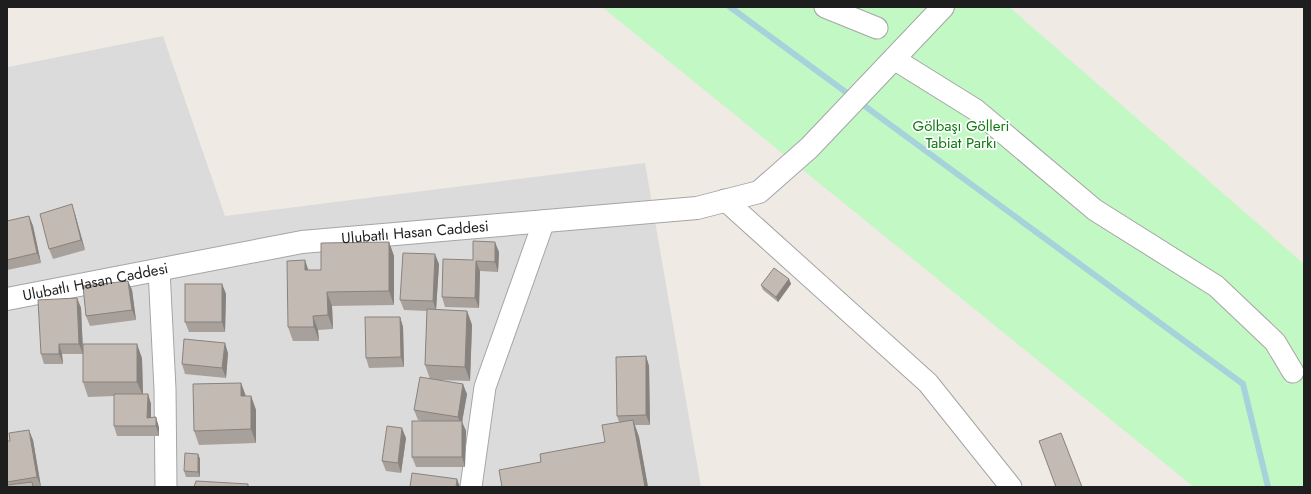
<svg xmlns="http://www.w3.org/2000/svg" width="1311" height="494" viewBox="0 0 1311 494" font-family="Jost,sans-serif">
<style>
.residential{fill:#dcdbdb}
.park{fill:#c2f8c3}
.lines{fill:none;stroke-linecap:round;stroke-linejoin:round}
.stream{stroke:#a6d2db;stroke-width:6}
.minor-casing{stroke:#a5a5a5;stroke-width:23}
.tertiary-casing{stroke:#a5a5a5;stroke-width:24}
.minor{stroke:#fff;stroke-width:21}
.tertiary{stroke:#fff;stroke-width:22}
.wall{fill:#a8a09b}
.shaded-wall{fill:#88827e}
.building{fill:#c3bab4;stroke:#88827e}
.labels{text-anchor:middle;stroke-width:3.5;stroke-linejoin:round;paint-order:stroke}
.park-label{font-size:15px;fill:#0f7911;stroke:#fff}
.street-label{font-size:15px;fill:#1e1e1e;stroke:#fff}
</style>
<rect width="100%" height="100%" fill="#efeae4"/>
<polygon class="residential" points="163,36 225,216 645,163 701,487 7,487 7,66 8,67"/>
<polygon class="park" points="602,7 1009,7 1304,264 1304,487 1194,487"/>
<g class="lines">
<polyline class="stream" points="730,7 1243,384 1268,487"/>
<defs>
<g id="minor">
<polyline points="825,7 877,28"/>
<polyline points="894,59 976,110 1095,210 1216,286 1275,342 1293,372"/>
<polyline points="725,200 928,383 1011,487"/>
<polyline points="159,270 165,389 166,487"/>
<polyline points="471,487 485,387 544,221"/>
</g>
<g id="tertiary">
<path id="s1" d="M7,299L302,242L697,208L759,192L809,148L943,7"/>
</g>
</defs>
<use href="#minor" class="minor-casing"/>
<use href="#tertiary" class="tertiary-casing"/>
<use href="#minor" class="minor"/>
<use href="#tertiary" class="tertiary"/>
</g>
<g class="wall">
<polygon points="75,214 85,250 53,259 49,249"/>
<polygon points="29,216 33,226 41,263 7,270 7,221"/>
<polygon points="389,242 394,256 394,305 332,306 333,329 318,330 319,341 293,341 288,327 309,270 321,270"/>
<polygon points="499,252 498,272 480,271 479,308 445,307 442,297 473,260"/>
<polygon points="439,264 436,310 467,311 472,325 470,381 437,380 467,394 462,422 466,431 465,467 416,467 412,457 423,421 418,420 414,410 430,379 425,365 427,311 404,310 400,300"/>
<polygon points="789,279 791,284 778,302 763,290 761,285"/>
<polygon points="128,281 132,290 136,320 90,326 86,316"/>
<polygon points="222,284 226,294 225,332 189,332 185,322"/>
<polygon points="77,298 81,308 83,350 142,358 143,394 148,394 151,404 151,418 159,427 159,436 117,436 114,426 114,396 88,397 83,382 83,354 62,354 63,364 44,364 41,354"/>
<polygon points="400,317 403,327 404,367 369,368 366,358"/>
<polygon points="228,353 226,378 185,374 182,364"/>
<polygon points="646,356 649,366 650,425 635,425 639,437 648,487 502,487 541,462 605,442 619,422 617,416"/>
<polygon points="241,383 246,396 251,396 256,410 256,443 199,445 194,431"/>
<polygon points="406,438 401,473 386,471 382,461"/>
<polygon points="33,440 41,487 7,487 7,441"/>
<polygon points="198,454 200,459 200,477 186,477 184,471"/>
</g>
<g class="shaded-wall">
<polygon points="72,204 75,214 85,250 81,240"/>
<polygon points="29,216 33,226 41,263 37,253"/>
<polygon points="389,242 394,256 394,305 389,291"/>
<polygon points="495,242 499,252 498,272 495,262"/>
<polygon points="435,254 439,264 436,311 433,301"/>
<polygon points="305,260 310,275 305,270"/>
<polygon points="476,261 480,271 479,308 475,298"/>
<polygon points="789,279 791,284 778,302 776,297"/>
<polygon points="128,281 132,290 136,320 132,310"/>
<polygon points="222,284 226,294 225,332 222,322"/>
<polygon points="327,292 332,306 333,329 328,315"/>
<polygon points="77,298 81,308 83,354 79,344"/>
<polygon points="467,311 472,325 470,381 465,367"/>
<polygon points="313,316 318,330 319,341 314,327"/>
<polygon points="400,317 403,327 404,367 401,357"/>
<polygon points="225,343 228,353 226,378 222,368"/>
<polygon points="59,344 62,354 63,364 59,354"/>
<polygon points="137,344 142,358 143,396 137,382"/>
<polygon points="646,356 649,366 650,425 646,415"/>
<polygon points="241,383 246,397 241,396"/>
<polygon points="463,384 467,394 462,422 466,431 465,467 462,457 462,427 458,417"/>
<polygon points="148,394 151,404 151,426 147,418"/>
<polygon points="251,396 256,410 256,443 251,429"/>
<polygon points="156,417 159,427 159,436 156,426"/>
<polygon points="633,420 639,437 648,487 645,487"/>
<polygon points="402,428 406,438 401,473 398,463"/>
<polygon points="29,430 33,440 41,487 37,477"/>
<polygon points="198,454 200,459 200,477 198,472"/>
<polygon points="457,479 460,487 456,487"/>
</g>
<g class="building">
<polygon points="72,204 81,240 49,249 40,214"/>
<polygon points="29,216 37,253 7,260 7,221"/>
<polygon points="473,241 495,242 495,262 476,261 475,298 442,297 443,259 473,260"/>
<polygon points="389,242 389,291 327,292 328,315 313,316 314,327 288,327 287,261 305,260 305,270 321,270 321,243"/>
<polygon points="403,253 435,254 433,301 400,300"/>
<polygon points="774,268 789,279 776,297 761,285"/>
<polygon points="128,281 132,310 86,316 83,286"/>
<rect x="185" y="284" width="37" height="38"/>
<polygon points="77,298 79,344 59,344 59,354 41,354 38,300"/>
<polygon points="427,309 467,311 465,367 425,365"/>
<polygon points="365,317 400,317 401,357 366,358"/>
<polygon points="184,339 225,343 222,368 182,364"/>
<rect x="83" y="344" width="54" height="38"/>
<polygon points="646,356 646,415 617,416 616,357"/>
<polygon points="420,377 463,384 458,417 414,410"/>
<polygon points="241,383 241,396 251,396 251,429 194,431 193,384"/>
<polygon points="114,394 148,394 147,418 156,417 156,426 114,426"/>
<polygon points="633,420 645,487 502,487 499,470 541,462 540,454 605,442 602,425"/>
<rect x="412" y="421" width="50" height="36"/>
<polygon points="387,426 402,428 398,463 382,461"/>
<polygon points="29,430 37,477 7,482 7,441 10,441 9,433"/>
<polygon points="1061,433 1082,487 1056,487 1039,441"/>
<polygon points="185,453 198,454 198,472 184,471"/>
<polygon points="412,473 457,479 456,487 410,487"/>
<polygon points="196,481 248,484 248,487 194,487"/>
<polygon points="32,482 33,487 7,487 7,485"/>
</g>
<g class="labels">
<g class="park-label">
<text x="961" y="131">Gölbaşı Gölleri<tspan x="961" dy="17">Tabiat Parkı</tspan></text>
</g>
<g class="street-label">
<text dy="5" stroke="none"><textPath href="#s1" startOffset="414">Ulubatlı Hasan Caddesi</textPath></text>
<text dy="5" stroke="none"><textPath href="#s1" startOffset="90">Ulubatlı Hasan Caddesi</textPath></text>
</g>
</g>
<rect width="1311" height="494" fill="none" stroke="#1e1e1e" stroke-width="16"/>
</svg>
